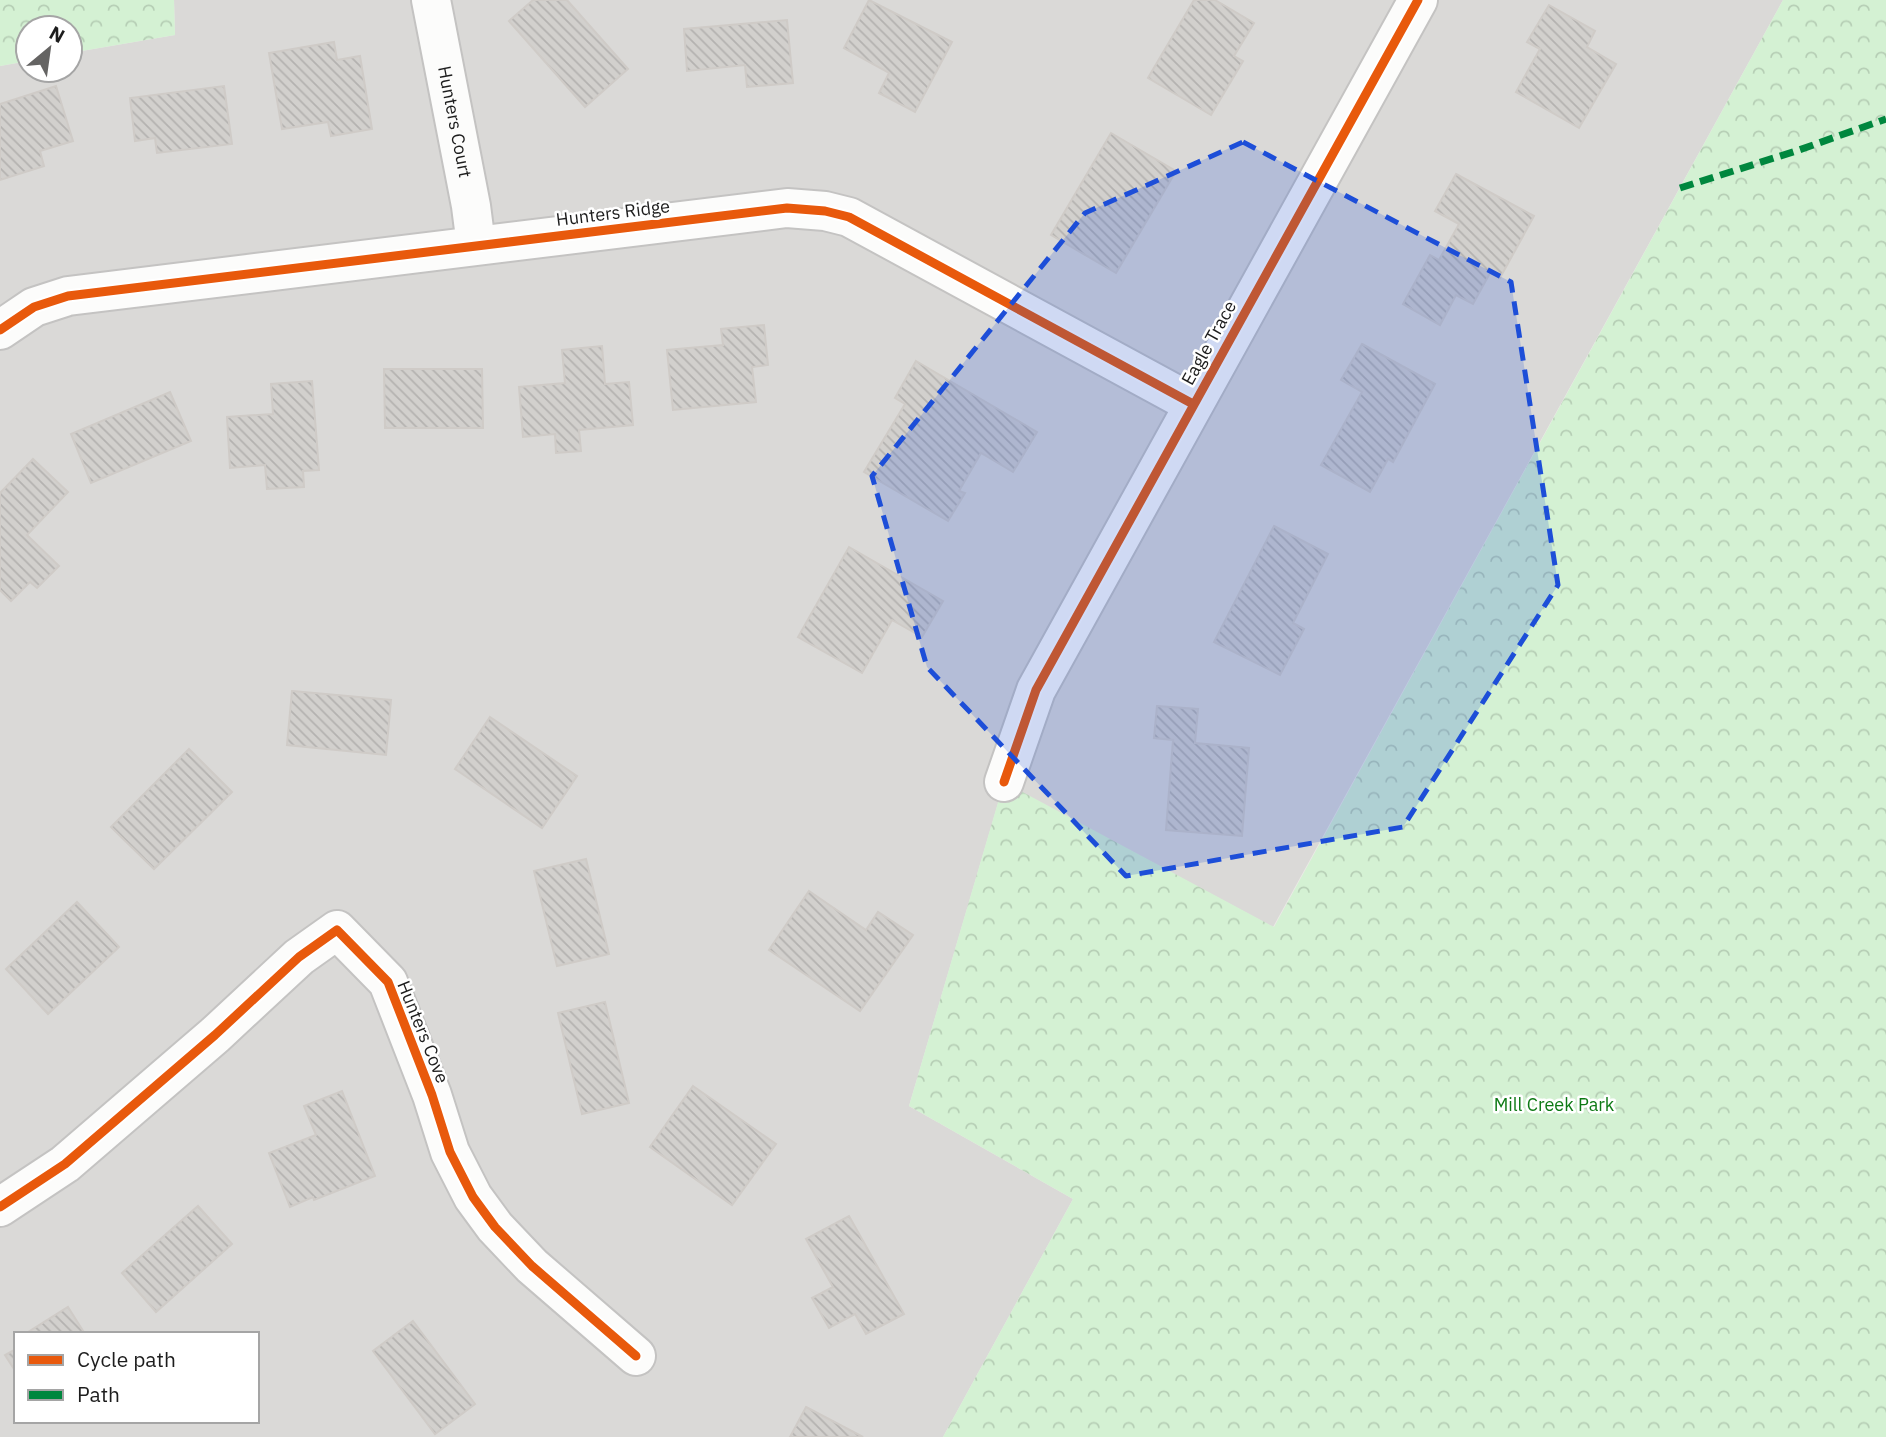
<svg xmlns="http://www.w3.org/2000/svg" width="1886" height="1437" viewBox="0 0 1886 1437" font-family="'IBM Plex Sans',sans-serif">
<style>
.residential{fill:#dad9d7;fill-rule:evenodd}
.park{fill:url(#park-crowns)}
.building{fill:url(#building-back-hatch);stroke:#cfcbc7;stroke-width:2}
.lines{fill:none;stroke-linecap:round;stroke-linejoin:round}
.minor-casing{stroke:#c4c3c2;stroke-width:42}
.minor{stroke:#fcfcfb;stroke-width:38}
.quiet{stroke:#00873e;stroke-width:7;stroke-dasharray:14 7;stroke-linecap:butt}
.cycleway-casing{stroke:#fff;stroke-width:13}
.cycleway{stroke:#e8590c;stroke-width:9}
.marked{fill:#1d4ed8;fill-opacity:0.2;stroke:#1d4ed8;stroke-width:5;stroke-dasharray:14 9;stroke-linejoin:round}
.labels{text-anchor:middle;stroke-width:5;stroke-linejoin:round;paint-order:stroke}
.street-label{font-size:18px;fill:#1d1d1d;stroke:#fff}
.park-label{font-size:18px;fill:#0d7914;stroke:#fff}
</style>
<defs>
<pattern id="park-crowns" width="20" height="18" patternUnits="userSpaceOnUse" patternTransform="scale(1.75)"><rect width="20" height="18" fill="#d4f1d3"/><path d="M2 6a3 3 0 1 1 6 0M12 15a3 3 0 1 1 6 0" fill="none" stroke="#b6ceb5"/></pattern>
<pattern id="building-back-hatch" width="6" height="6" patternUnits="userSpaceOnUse" patternTransform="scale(1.75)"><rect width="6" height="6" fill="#d2d0cd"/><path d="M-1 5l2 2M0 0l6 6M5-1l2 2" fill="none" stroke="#b4b2b0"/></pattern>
</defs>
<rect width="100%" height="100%" fill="#ebe9e6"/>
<path class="residential" d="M174,0H1783L1273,927L1004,783L909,1106L1073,1199L943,1437H0V66L28,61V70H70V53L175,35ZM16,1334H257V1421H16Z"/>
<g class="park">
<polygon points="0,0 174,0 175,35 70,53 70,28 28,28 28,61 0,66"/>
<polygon points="1783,0 1886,0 1886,1437 943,1437 1073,1199 909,1106 1004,782 1274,927"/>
</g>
<g class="building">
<polygon points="533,0 567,0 628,69 585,107 509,21"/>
<polygon points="869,0 952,42 915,112 879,93 889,73 844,48"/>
<polygon points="1194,0 1215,0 1254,23 1234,56 1243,61 1211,115 1148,78"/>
<polygon points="1549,5 1595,31 1587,47 1616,64 1579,128 1516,92 1540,49 1527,42"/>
<polygon points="787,20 793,83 747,87 745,65 687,71 684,29"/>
<polygon points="334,42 337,60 360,56 372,129 331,136 328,122 282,129 269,53"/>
<polygon points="56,86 73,141 40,151 44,166 0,180 0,104"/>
<polygon points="224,86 232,144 157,153 155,138 135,141 130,98"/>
<polygon points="1111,133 1176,171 1116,273 1051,235"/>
<polygon points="1456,174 1534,216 1500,278 1490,273 1473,304 1456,295 1440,325 1403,304 1430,255 1439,260 1459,224 1435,211"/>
<polygon points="764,325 768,365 752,367 756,402 673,410 667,350 723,345 721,329"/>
<polygon points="1362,344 1435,384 1393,462 1388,459 1370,492 1321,465 1362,392 1341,380"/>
<polygon points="602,346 605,384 629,382 633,425 579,430 581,451 556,453 555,434 523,437 519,387 565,383 562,350"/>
<polygon points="916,361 1037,432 1013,472 981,453 959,491 965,493 948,521 864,472 905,404 895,398"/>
<polygon points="384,369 482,369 483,428 385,428"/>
<polygon points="312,381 319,470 303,471 304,487 267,489 265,465 230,468 227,417 273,414 271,384"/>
<polygon points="170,392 191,441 91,483 71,434"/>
<polygon points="33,459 68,492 27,535 59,566 37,588 30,582 11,601 0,590 0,493"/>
<polygon points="1274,526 1328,554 1293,623 1304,629 1280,675 1214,642"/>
<polygon points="849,547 943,601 922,637 892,620 862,673 798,637"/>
<polygon points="292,691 391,700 386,755 287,745"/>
<polygon points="1157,706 1198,709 1195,743 1249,748 1242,836 1166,830 1173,740 1154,738"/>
<polygon points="490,717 577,776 542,828 455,769"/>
<polygon points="189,749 232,792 154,869 111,827"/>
<polygon points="586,859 609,954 557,966 534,871"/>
<polygon points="809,891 866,930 878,912 913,935 860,1011 769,950"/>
<polygon points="77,902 119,947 48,1014 6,969"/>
<polygon points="605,1002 629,1103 582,1114 558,1013"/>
<polygon points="693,1086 776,1144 732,1205 650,1147"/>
<polygon points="342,1091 375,1176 314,1200 313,1197 290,1207 269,1153 316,1135 304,1106"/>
<polygon points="198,1206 232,1244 156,1312 122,1273"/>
<polygon points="849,1216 904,1314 866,1334 855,1314 829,1328 812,1298 833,1287 806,1239"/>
<polygon points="68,1307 85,1334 25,1334"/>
<polygon points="413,1321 475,1404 435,1434 373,1351"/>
<polygon points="16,1349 16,1372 5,1355"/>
<polygon points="806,1407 863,1437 790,1437"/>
</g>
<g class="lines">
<defs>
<g id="minor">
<path id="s1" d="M431,0L471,206L476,245"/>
<polyline points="0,330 34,307 68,296 787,208 825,211 849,217 1193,404"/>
<polyline points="1004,782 1036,690 1418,0"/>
<polyline points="0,1207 65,1164 215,1035 299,957 337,930 388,982 432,1095 450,1152 473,1197 495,1227 532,1266 636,1356"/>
</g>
</defs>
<use href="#minor" class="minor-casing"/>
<use href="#minor" class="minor"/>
<polyline class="quiet" points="1680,188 1799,150 1886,119"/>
<defs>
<g id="cycleway">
<polyline points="0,330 34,307 68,296 787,208 825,211 849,217 1193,404"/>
<polyline points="1004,782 1036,690 1418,0"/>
<polyline points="0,1207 65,1164 215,1035 299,957 337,930 388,982 432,1095 450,1152 473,1197 495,1227 532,1266 636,1356"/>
</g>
</defs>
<use href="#cycleway" class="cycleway-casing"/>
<use href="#cycleway" class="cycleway"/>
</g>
<path class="marked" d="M1243,142L1511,282L1558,585L1403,827L1126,876L927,667L872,476L1085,213Z"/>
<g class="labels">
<g class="street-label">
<text dy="6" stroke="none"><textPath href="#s1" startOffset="124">Hunters Court</textPath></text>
<text transform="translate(613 213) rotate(-7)" y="6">Hunters Ridge</text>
<text transform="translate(1209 343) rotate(-61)" y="6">Eagle Trace</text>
<text transform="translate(423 1032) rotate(68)" y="6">Hunters Cove</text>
</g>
<g class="park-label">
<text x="1554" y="1111">Mill Creek Park</text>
</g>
</g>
<rect x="14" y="1332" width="245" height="91" fill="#ffffff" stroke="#a5a5a5" stroke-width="2"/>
<rect x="28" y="1355" width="35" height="10" fill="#e8590c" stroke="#a5a5a5" stroke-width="2"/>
<text x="77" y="1367" font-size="21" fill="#1d1d1d">Cycle path</text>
<rect x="28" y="1390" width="35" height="10" fill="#00873e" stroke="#a5a5a5" stroke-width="2"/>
<text x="77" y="1402" font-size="21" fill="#1d1d1d">Path</text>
<g transform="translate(49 49) rotate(29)"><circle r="33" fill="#ffffff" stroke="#a5a5a5" stroke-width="2"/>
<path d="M0-5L12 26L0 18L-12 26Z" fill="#656463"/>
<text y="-10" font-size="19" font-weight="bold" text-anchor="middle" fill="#1d1d1d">N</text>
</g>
</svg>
